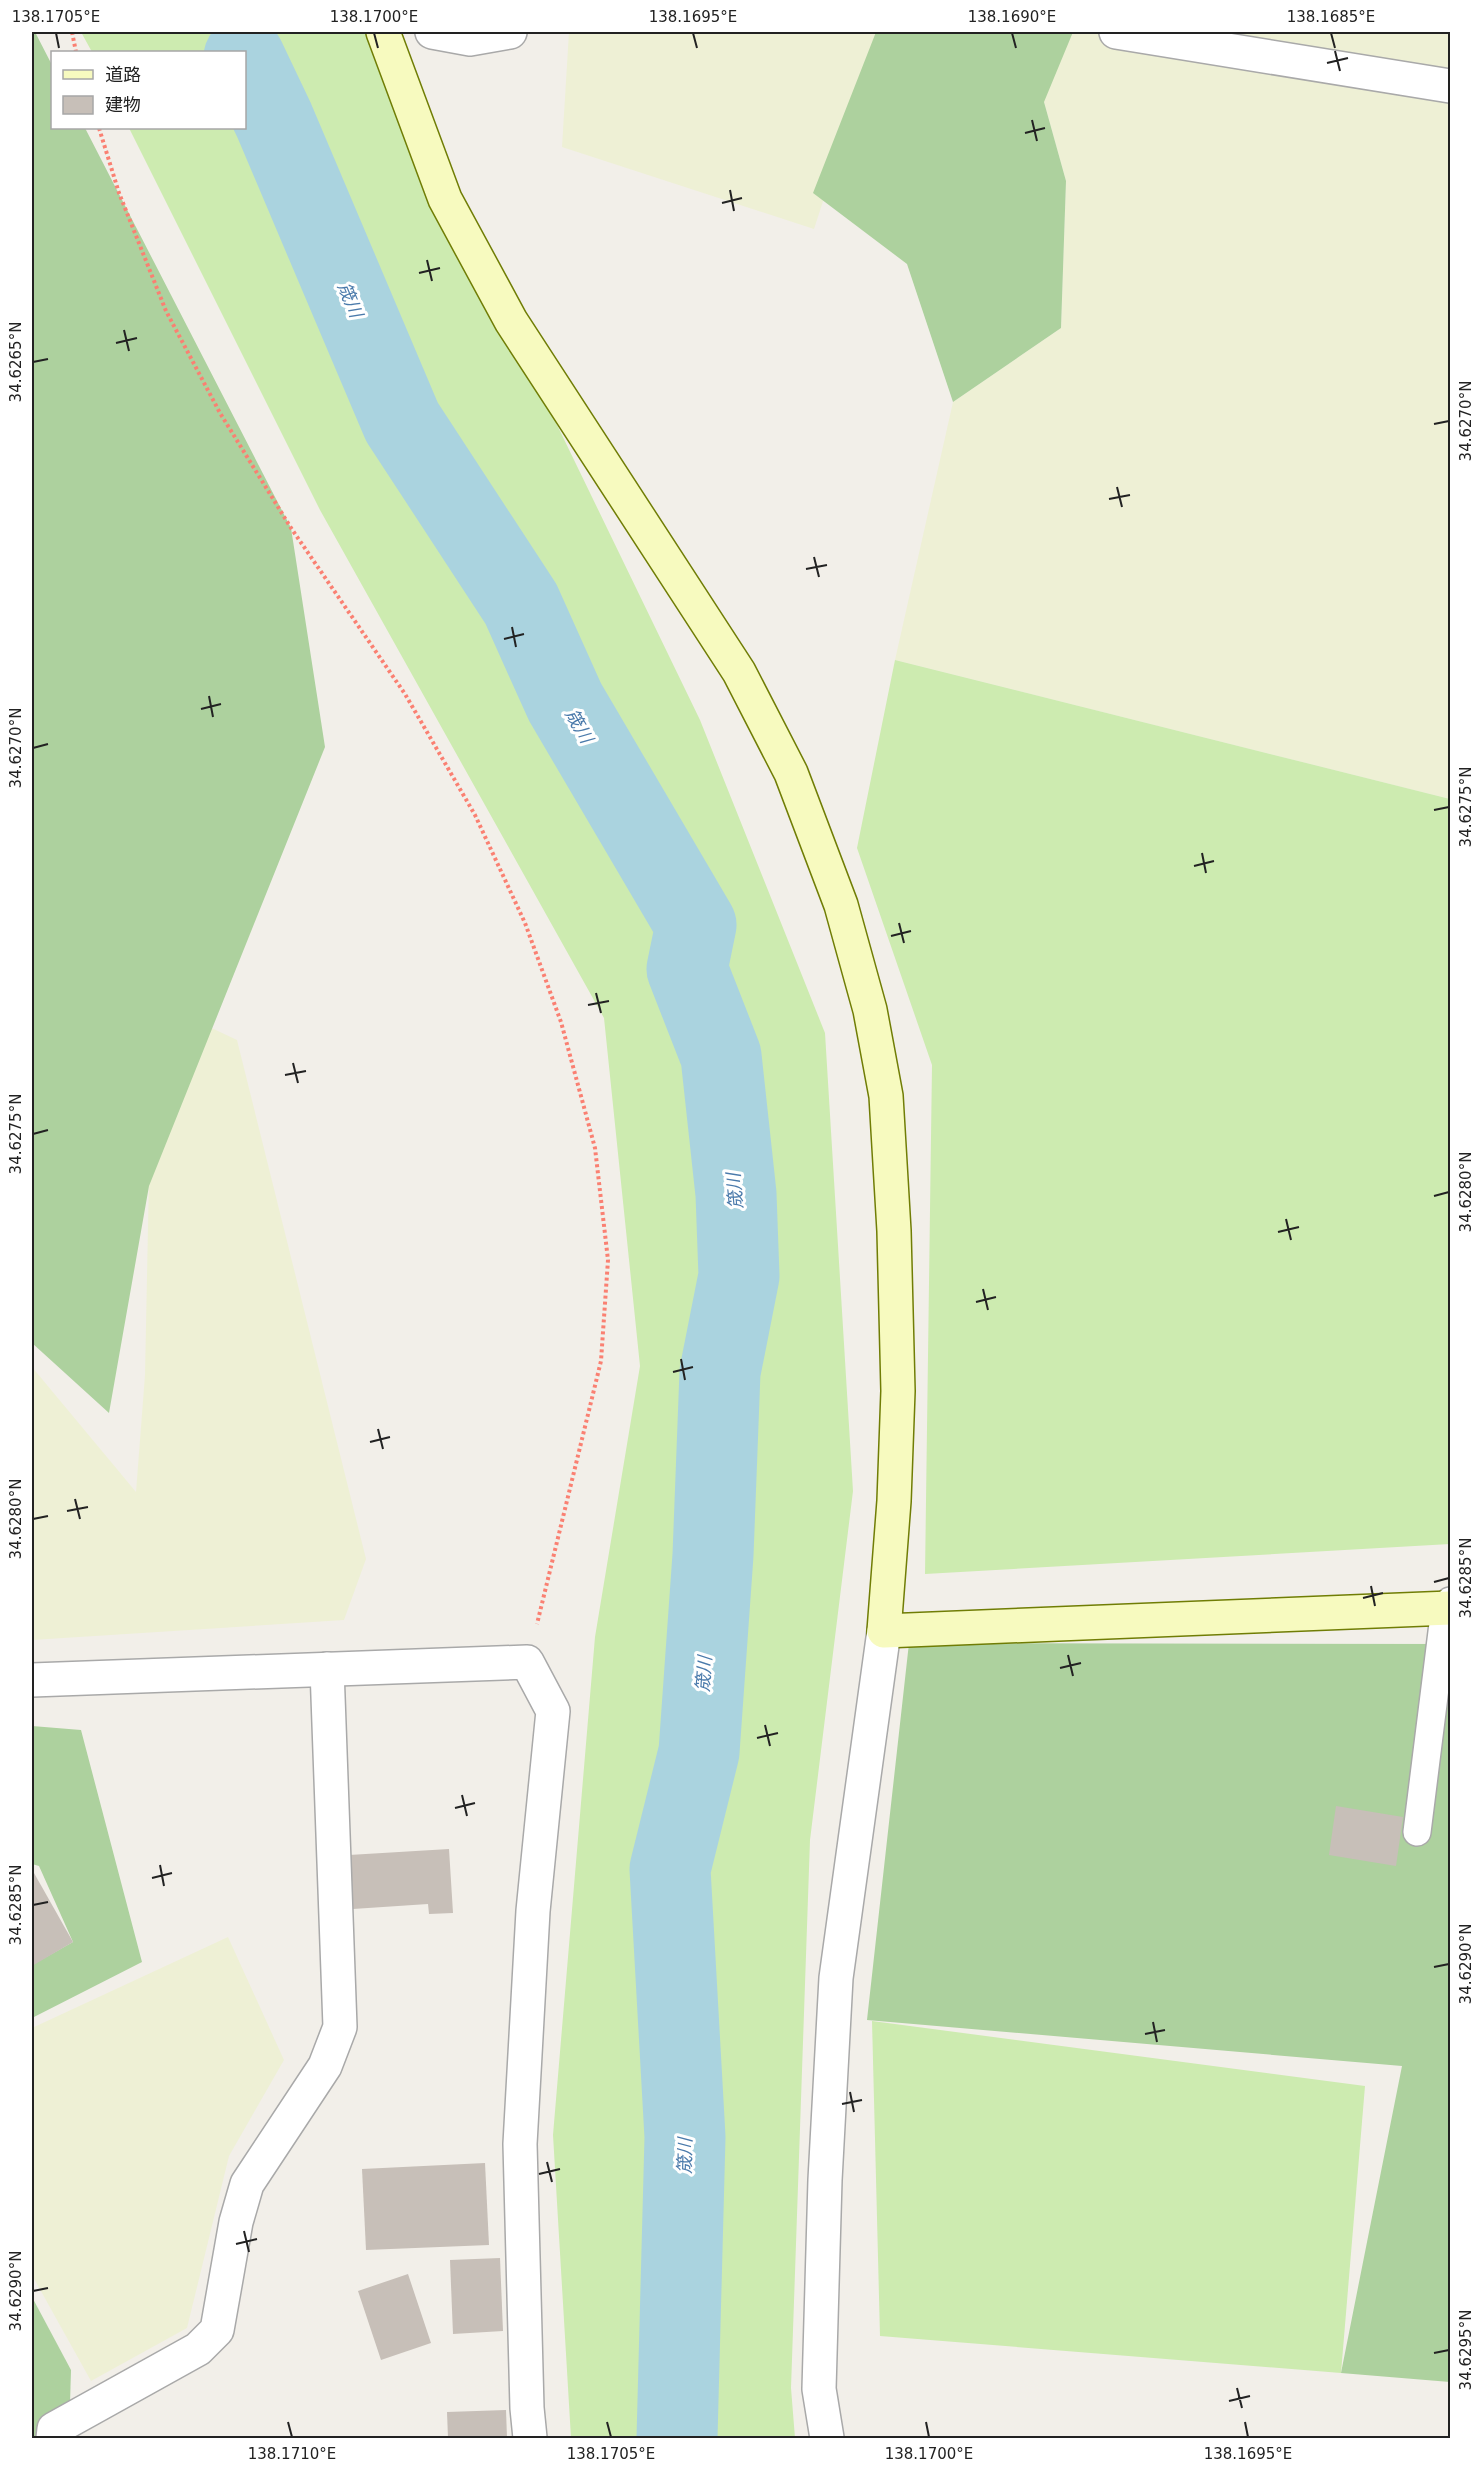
<svg xmlns="http://www.w3.org/2000/svg" width="1482" height="2470" viewBox="0 0 1482 2470" font-family="'DejaVu Sans','Noto Sans JP',sans-serif">
<style>
.farmland{fill:#eef0d5}
.grass{fill:#cdebb0}
.forest{fill:#add19e}
.lines{fill:none;stroke-linecap:round;stroke-linejoin:round}
.river{stroke:#aad3df;stroke-width:81}
.building{fill:#c7bfb8}
.lane-casing{stroke:#a9a9a9;stroke-width:30}
.street-casing{stroke:#a9a9a9;stroke-width:36}
.secondary-casing{stroke:#707d05;stroke-width:36}
.path{stroke:#fa8072;stroke-width:4;stroke-dasharray:3 3;stroke-linecap:butt}
.lane{stroke:#fff;stroke-width:27}
.street{stroke:#fff;stroke-width:33}
.secondary{stroke:#f7fabf;stroke-width:33}
.ticks{fill:none;stroke:#222;stroke-width:2}
.labels{text-anchor:middle;stroke-width:6;stroke-linejoin:round;paint-order:stroke}
.water-label{font-size:18px;font-style:italic;fill:#4a7aab;stroke:#fff}
.neatline{fill:none;stroke:#222;stroke-width:2}
.ticks-label{font-size:15px;text-anchor:middle;fill:#222}
</style>
<rect width="100%" height="100%" fill="#f2efe9"/>
<g class="farmland">
<polygon points="569,32 878,32 814,229 562,147"/>
<polygon points="1049,32 1450,32 1450,799 895,660 953,402 1061,328 1066,181 1044,102"/>
<polygon points="203,1024 237,1040 366,1559 344,1620 32,1640 32,1367 136,1492 145,1375 150,1128"/>
<polygon points="228,1937 284,2060 229,2156 187,2328 91,2381 32,2275 32,2028"/>
</g>
<g class="grass">
<polygon points="81,32 402,32 467,239 700,720 825,1033 853,1491 810,1840 791,2388 795,2438 571,2438 553,2135 595,1637 640,1366 604,1018 320,510 129,128 244,128 244,52 92,52"/>
<polygon points="895,660 1450,799 1450,1544 925,1574 932,1065 857,848"/>
<polygon points="872,2021 1365,2086 1341,2373 880,2336"/>
</g>
<g class="forest">
<polygon points="32,32 35,32 52,65 52,128 85,128 291,528 325,747 149,1186 109,1413 32,1343"/>
<polygon points="876,32 1073,32 1044,102 1066,181 1061,328 953,402 907,264 813,193"/>
<polygon points="909,1643 1450,1644 1450,2382 1341,2373 1402,2066 867,2020"/>
<polygon points="32,1726 81,1730 142,1962 32,2018 32,1965 73,1942 39,1866 32,1864"/>
<polygon points="32,2297 71,2370 69,2438 32,2438"/>
</g>
<g class="lines">
<polyline class="river" points="244,57 274,120 402,422 521,604 565,702 696,925 687,969 721,1056 736,1194 739,1276 720,1372 713,1555 699,1752 670,1869 685,2137 677,2438"/>
</g>
<g class="building">
<polygon points="1336,1806 1403,1817 1396,1866 1329,1855"/>
<polygon points="449,1849 453,1913 429,1914 428,1904 353,1909 349,1855"/>
<polygon points="34,1873 73,1942 32,1966 32,1875"/>
<polygon points="485,2163 489,2245 366,2250 362,2169"/>
<polygon points="500,2258 503,2331 453,2334 450,2260"/>
<polygon points="408,2274 431,2343 381,2360 358,2291"/>
<polygon points="506,2410 507,2438 448,2438 447,2412"/>
</g>
<g class="lines">
<defs>
<polyline id="lane" points="1417,1832 1445,1608 1450,1601"/>
<g id="street">
<polyline points="432,32 470,39 510,32"/>
<polyline points="1116,32 1450,86"/>
<polyline points="32,1680 527,1662 553,1711 533,1911 520,2144 527,2408 530,2438"/>
<polyline points="53,2438 54,2429 198,2349 217,2330 236,2222 247,2184 325,2066 340,2027 327,1669"/>
<polyline points="827,2438 819,2389 825,2180 836,1978 884,1631"/>
</g>
<polyline id="secondary" points="383,32 445,199 511,321 739,672 791,773 841,905 870,1010 886,1096 894,1231 898,1391 894,1501 884,1631 1450,1608"/>
</defs>
<use href="#lane" class="lane-casing"/>
<use href="#street" class="street-casing"/>
<use href="#secondary" class="secondary-casing"/>
<g class="path">
<polyline points="72,32 76,52"/>
<polyline points="99,128 119,193 166,311 220,413 291,528 405,694 475,815 525,923 561,1022 595,1148 608,1260 601,1361 537,1624"/>
</g>
<use href="#lane" class="lane"/>
<use href="#street" class="street"/>
<use href="#secondary" class="secondary"/>
</g>
<path class="ticks" d="M56,33L59,48M374,33L378,48M693,33L697,48M1012,33L1016,48M1331,33L1335,48M1335,51L1340,71M1327,63L1348,58M1032,120L1037,141M1025,133L1045,128M730,190L734,211M722,203L742,198M427,260L432,281M419,273L440,268M124,330L129,351M116,343L137,338M33,362L48,359M1434,424L1449,421M1117,487L1122,507M1109,499L1130,495M814,557L819,577M806,569L827,565M512,627L516,647M504,639L524,634M209,696L213,717M201,709L221,704M33,748L48,744M1434,810L1449,807M1202,853L1206,873M1194,866L1214,861M899,923L904,943M891,936L911,931M596,993L601,1013M588,1005L609,1001M293,1063L298,1083M285,1075L306,1071M33,1134L48,1130M1434,1196L1449,1192M1286,1219L1291,1240M1278,1232L1299,1227M983,1289L988,1310M976,1302L996,1297M681,1359L685,1380M673,1372L693,1367M378,1429L383,1449M370,1442L390,1437M75,1499L80,1519M67,1511L88,1507M33,1519L48,1516M1434,1582L1449,1578M1371,1586L1375,1606M1363,1598L1383,1593M1068,1655L1073,1676M1060,1668L1081,1663M765,1725L770,1746M757,1738L778,1733M462,1795L467,1816M455,1808L475,1803M160,1865L164,1886M152,1878L172,1873M33,1905L48,1902M1434,1967L1449,1964M1153,2022L1157,2042M1145,2034L1165,2030M850,2092L854,2112M842,2104L862,2100M547,2162L552,2182M539,2174L560,2169M244,2231L249,2252M236,2244L257,2239M33,2291L48,2288M1434,2353L1449,2350M1237,2388L1242,2408M1229,2401L1250,2396M288,2422L292,2437M607,2422L611,2437M926,2422L929,2437M1245,2422L1248,2437"/>
<g class="labels">
<g class="water-label">
<text transform="translate(350 300) rotate(67)" y="6">筬川</text>
<text transform="translate(579 726) rotate(60)" y="6">筬川</text>
<text transform="translate(735 1191) rotate(-95)" y="6">筬川</text>
<text transform="translate(704 1674) rotate(-86)" y="6">筬川</text>
<text transform="translate(685 2156) rotate(-89)" y="6">筬川</text>
</g>
</g>
<rect width="1482" height="2470" fill="none" stroke="#ffffff" stroke-width="66"/>
<rect x="51" y="51" width="195" height="78" fill="#ffffff" stroke="#a7a7a7" stroke-width="1.5"/>
<rect x="63" y="70" width="30" height="9" fill="#f7fabf" stroke="#a7a7a7" stroke-width="1.5"/>
<text x="105" y="81" font-size="18" fill="#222222">道路</text>
<rect x="63" y="96" width="30" height="18" fill="#c7bfb8" stroke="#a7a7a7" stroke-width="1.5"/>
<text x="105" y="111" font-size="18" fill="#222222">建物</text>
<rect x="33" y="33" width="1416" height="2404" class="neatline"/>
<g class="ticks-label">
<text x="56" y="22">138.1705°E</text>
<text x="374" y="22">138.1700°E</text>
<text x="693" y="22">138.1695°E</text>
<text x="1012" y="22">138.1690°E</text>
<text x="1331" y="22">138.1685°E</text>
<text transform="translate(16 362) rotate(-90)" y="5">34.6265°N</text>
<text transform="translate(1466 421) rotate(-90)" y="5">34.6270°N</text>
<text transform="translate(16 748) rotate(-90)" y="5">34.6270°N</text>
<text transform="translate(1466 807) rotate(-90)" y="5">34.6275°N</text>
<text transform="translate(16 1134) rotate(-90)" y="5">34.6275°N</text>
<text transform="translate(1466 1192) rotate(-90)" y="5">34.6280°N</text>
<text transform="translate(16 1519) rotate(-90)" y="5">34.6280°N</text>
<text transform="translate(1466 1578) rotate(-90)" y="5">34.6285°N</text>
<text transform="translate(16 1905) rotate(-90)" y="5">34.6285°N</text>
<text transform="translate(1466 1964) rotate(-90)" y="5">34.6290°N</text>
<text transform="translate(16 2291) rotate(-90)" y="5">34.6290°N</text>
<text transform="translate(1466 2350) rotate(-90)" y="5">34.6295°N</text>
<text x="292" y="2459">138.1710°E</text>
<text x="611" y="2459">138.1705°E</text>
<text x="929" y="2459">138.1700°E</text>
<text x="1248" y="2459">138.1695°E</text>
</g>
</svg>
